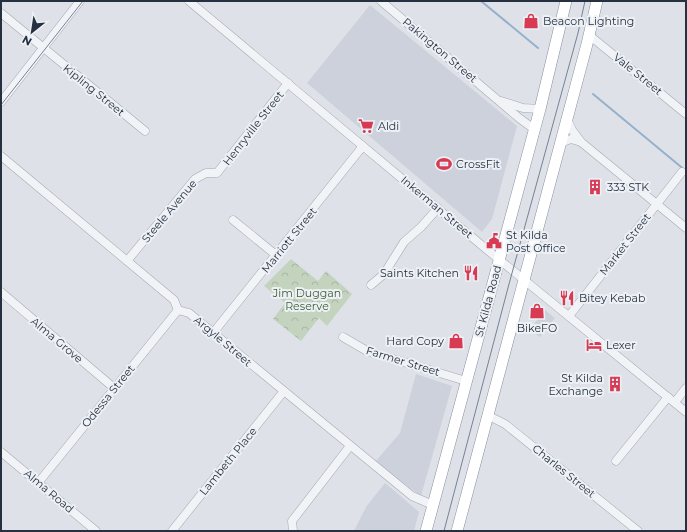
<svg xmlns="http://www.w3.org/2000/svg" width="687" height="532" viewBox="0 0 687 532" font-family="Montserrat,sans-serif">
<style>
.built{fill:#ccd1db}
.forest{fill:url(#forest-crowns)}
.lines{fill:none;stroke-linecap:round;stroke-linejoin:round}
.stream{stroke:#96b0cb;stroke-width:2}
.minor-casing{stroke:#a3a9b2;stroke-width:9}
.highway-casing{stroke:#848fa0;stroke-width:12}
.minor{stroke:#f1f3f7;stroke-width:8}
.highway{stroke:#fff;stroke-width:11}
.tram{stroke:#768193;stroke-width:1}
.labels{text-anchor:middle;stroke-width:4;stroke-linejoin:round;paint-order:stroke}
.poi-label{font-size:11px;fill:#263040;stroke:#edf1f6;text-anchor:start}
.street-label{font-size:11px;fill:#263040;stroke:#edf1f6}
.park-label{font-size:11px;fill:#3b5d32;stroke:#edf1f6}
</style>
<defs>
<pattern id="forest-crowns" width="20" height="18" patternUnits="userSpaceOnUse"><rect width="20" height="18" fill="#c4d3be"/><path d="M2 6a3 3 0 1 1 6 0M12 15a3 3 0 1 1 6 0" fill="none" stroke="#a8b5a4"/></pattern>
</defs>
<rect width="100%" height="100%" fill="#dee2e8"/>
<g class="built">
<polygon points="370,5 517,126 492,219 482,232 307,83"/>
<polygon points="545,310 555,318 540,337 532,332 534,324"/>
<polygon points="416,374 452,386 421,496 375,462 400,433"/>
<polygon points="385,483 419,512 414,531 354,531 366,507"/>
</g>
<polygon class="forest" points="291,259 318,281 326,271 352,294 327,326 319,318 301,341 273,319 285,303 264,286"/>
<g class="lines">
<g class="stream">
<polyline points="481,1 538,48"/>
<polyline points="593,94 686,171"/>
</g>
<defs>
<g id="minor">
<polyline points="189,1 485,248 686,412"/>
<polyline points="381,1 519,118 534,129"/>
<polyline points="1,13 145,131"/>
<polyline points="589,35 686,114"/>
<polyline points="501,101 523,108 540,109"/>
<polyline points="1,102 80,1"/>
<polyline points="567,119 572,130 581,142 686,228"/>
<polyline points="560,143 571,139 581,142"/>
<polyline points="1,156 174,300 178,310 189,313 412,496 433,505"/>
<polyline points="233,220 276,255"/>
<polyline points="127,261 195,179 206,173 217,173 288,83"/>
<polyline points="371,285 384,274 404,242 421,227 438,208"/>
<polyline points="1,292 114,388"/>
<polyline points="569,316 682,172"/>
<polyline points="213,333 363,146"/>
<polyline points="343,337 367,351 466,381"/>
<polyline points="675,402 686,388"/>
<polyline points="487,415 505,424 638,531"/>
<polyline points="1,452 96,531"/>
<polyline points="616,461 668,397"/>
<polyline points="38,483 178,310"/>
<polyline points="172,531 284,391"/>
<polyline points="293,531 292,521 350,446"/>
</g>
<g id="highway">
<polyline points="426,531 540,109 566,1"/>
<polyline points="457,531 587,44 597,1"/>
</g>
</defs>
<use href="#minor" class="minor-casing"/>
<use href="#highway" class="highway-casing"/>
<use href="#minor" class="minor"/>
<use href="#highway" class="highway"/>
<g class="tram">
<polyline points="1,105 83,1"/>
<polyline points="444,531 509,284 578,33 585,1"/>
</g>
</g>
<defs>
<symbol id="shop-bare" viewBox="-9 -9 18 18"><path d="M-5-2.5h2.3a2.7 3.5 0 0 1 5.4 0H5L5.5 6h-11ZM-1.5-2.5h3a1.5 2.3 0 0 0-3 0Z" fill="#d73a52" stroke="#edf1f6" stroke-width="2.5" paint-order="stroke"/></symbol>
<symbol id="supermarket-bare" viewBox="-9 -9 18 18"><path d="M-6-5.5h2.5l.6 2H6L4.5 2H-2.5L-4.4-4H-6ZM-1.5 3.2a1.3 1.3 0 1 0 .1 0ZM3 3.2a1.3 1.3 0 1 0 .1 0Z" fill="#d73a52" stroke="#edf1f6" stroke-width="2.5" paint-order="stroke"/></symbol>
<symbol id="stadium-bare" viewBox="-9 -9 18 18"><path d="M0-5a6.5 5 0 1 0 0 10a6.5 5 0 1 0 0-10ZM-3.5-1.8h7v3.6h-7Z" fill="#d73a52" stroke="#edf1f6" stroke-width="2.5" paint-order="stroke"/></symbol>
<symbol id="building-bare" viewBox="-9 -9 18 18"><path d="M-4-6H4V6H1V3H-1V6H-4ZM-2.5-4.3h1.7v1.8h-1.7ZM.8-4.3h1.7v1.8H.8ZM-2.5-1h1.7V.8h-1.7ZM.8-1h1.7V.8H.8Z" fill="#d73a52" stroke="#edf1f6" stroke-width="2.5" paint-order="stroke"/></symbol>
<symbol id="civic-bare" viewBox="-9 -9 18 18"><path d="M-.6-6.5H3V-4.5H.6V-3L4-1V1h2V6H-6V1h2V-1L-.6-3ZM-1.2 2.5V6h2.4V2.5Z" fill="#d73a52" stroke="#edf1f6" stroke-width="2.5" paint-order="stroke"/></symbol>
<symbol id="restaurant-bare" viewBox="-9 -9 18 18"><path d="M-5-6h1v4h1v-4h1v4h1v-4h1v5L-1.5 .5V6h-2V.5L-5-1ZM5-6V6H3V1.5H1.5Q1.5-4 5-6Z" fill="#d73a52" stroke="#edf1f6" stroke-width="2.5" paint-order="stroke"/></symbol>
<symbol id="hotel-bare" viewBox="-9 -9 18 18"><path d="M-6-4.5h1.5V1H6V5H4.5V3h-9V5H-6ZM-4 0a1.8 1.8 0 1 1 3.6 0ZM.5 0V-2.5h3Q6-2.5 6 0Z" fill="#d73a52" stroke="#edf1f6" stroke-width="2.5" paint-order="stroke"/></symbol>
</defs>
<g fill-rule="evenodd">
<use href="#shop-bare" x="520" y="10" width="22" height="22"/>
<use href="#supermarket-bare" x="355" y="115" width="22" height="22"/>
<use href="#stadium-bare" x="433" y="153" width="22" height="22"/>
<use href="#building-bare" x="584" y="176" width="22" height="22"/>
<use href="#civic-bare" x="483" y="230" width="22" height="22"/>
<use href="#restaurant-bare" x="460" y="262" width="22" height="22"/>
<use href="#restaurant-bare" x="556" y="287" width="22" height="22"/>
<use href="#shop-bare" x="526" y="300" width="22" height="22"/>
<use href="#shop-bare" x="445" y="330" width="22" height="22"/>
<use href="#hotel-bare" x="583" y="334" width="22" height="22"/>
<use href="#building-bare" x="604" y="373" width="22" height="22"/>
</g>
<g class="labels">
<g class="poi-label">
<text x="543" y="25">Beacon Lighting</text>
<text x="378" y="130">Aldi</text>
<text x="456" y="168">CrossFit</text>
<text x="607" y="191">333 STK</text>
<text x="506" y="239">St Kilda<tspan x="506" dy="13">Post Office</tspan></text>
<text x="459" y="277" text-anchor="end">Saints Kitchen</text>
<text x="579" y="302">Bitey Kebab</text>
<text x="537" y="332" text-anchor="middle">BikeFO</text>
<text x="444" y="345" text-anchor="end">Hard Copy</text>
<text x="606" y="349">Lexer</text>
<text x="603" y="382" text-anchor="end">St Kilda<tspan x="603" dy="13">Exchange</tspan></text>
</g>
<g class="street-label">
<text transform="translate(440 50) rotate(40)" y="4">Pakington Street</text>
<text transform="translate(638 74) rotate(39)" y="4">Vale Street</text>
<text transform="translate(94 90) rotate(39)" y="4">Kipling Street</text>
<text transform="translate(253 128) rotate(-52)" y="4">Henryville Street</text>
<text transform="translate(437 207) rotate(40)" y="4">Inkerman Street</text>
<text transform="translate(169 211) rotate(-50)" y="4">Steele Avenue</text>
<text transform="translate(289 240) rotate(-51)" y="4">Marriott Street</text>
<text transform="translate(625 244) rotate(-52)" y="4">Market Street</text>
<text transform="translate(488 301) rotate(-75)" y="4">St Kilda Road</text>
<text transform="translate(57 340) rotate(40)" y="4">Alma Grove</text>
<text transform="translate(223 341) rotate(40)" y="4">Argyle Street</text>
<text transform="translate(403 361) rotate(17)" y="4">Farmer Street</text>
<text transform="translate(108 396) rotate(-51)" y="4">Odessa Street</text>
<text transform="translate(228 461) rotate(-51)" y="4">Lambeth Place</text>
<text transform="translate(564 471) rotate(39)" y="4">Charles Street</text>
<text transform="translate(49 491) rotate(40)" y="4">Alma Road</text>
</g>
<g class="park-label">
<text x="307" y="297">Jim Duggan<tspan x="307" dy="13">Reserve</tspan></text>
</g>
</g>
<rect width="687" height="532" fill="none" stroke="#263040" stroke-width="4"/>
<g transform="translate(32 32) rotate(210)" stroke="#edf1f6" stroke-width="3" paint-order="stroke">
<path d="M0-3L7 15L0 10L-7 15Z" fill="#263040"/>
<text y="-6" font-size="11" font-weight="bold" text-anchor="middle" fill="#263040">N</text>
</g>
</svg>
